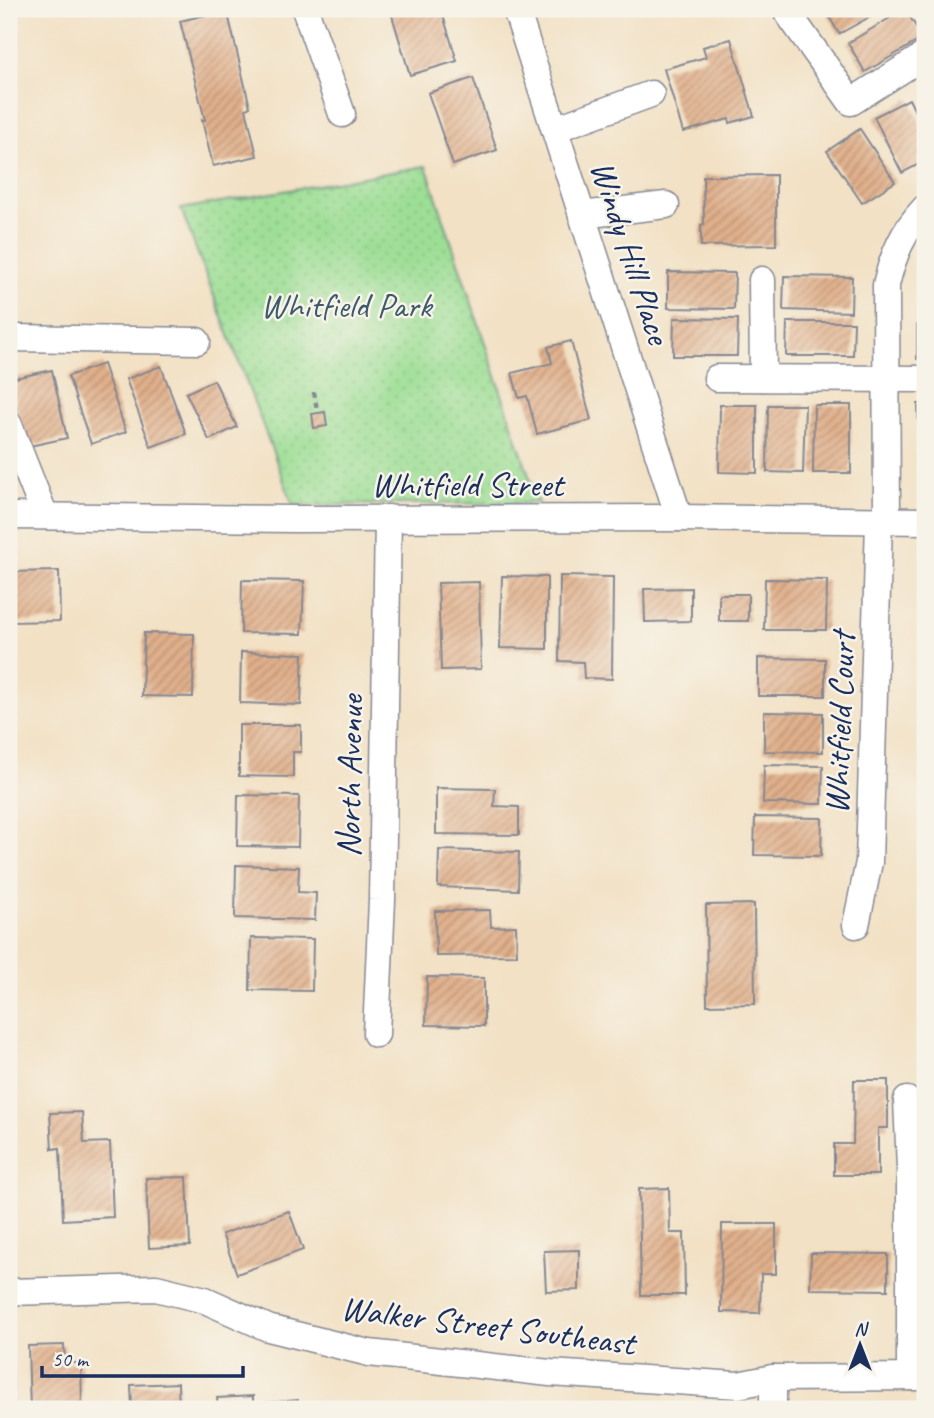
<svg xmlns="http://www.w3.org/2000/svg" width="934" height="1418" viewBox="0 0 934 1418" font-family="Caveat,sans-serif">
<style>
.park{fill:url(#park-dots);stroke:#5c867a;stroke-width:2}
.building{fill:url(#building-hatch)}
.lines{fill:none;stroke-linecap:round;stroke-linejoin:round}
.minor-casing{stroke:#868892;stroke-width:29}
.path{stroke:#868892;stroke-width:4.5;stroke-dasharray:5 5;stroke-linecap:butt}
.minor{stroke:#fff;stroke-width:26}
.labels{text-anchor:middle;stroke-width:5;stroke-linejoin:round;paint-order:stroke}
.street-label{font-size:35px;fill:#1b2f5e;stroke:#f7f3e8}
.park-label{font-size:35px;fill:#3c5b6c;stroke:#f7f3e8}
</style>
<defs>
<pattern id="park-dots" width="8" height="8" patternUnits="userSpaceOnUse" patternTransform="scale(1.75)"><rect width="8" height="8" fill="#9dde95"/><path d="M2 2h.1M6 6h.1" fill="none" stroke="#87bf83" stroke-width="1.8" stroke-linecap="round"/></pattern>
<pattern id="building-hatch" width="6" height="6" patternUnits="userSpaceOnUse" patternTransform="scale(1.75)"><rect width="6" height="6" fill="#e1b08b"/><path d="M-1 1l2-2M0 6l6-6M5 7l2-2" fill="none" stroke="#b69075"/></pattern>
</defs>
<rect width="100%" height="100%" fill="#f7f3e8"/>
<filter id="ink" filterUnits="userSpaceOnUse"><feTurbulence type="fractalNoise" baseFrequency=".0143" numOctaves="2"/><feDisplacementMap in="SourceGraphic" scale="14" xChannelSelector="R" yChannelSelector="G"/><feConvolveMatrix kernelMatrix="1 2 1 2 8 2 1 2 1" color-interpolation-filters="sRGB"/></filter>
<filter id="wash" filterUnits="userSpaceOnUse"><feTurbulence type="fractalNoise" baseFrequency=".00686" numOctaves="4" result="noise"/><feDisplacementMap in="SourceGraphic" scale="28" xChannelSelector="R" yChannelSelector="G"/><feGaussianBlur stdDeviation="1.57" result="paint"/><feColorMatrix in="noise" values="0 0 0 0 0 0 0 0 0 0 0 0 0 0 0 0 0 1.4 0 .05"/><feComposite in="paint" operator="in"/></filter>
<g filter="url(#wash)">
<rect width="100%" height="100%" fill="#f2e1c5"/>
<polygon class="park" points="426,166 538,503 293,505 181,209"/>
<g id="blocks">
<g class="building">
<polygon points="390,9 441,9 457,61 410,75"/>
<polygon points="825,9 884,9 839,34"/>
<polygon points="905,9 923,38 865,72 848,43"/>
<polygon points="227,10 250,107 246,109 257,156 213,166 202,120 205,120 180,21"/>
<polygon points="731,39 754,116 730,123 729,119 683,132 664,69 706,57 703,47"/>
<polygon points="473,78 497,150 453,165 428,93"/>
<polygon points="909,99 925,132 925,161 902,173 874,117"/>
<polygon points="860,129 895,182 862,203 827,151"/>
<polygon points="776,175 776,245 701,246 701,225 704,224 703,176"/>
<polygon points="668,272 735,273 734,309 668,308"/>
<rect x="921" y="273" width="4" height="40"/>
<polygon points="784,276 852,277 851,312 783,310"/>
<polygon points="674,318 738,319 737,356 673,356"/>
<polygon points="787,322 854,322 853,356 786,356"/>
<rect x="917" y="325" width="8" height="34"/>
<polygon points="571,341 591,420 537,434 527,396 519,398 512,373 552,363 548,347"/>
<polygon points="103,364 126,432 91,444 68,376"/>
<polygon points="161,366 186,434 151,447 126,379"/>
<polygon points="52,370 67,438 25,447 10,379"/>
<polygon points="214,380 237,427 209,440 186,393"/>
<polygon points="918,404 925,404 925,471 920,471"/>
<polygon points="720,405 757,405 757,473 719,472"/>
<polygon points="768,405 805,405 803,473 767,472"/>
<polygon points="814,405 851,405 851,473 813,473"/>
<polygon points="325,412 327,426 314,428 312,414"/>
<polygon points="59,571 60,621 9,622 9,572"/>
<polygon points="502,576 547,577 547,649 500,648"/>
<polygon points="560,576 613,577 612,679 584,678 583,662 559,661"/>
<polygon points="765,579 827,580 826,630 764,630"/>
<polygon points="242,580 304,581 302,634 241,633"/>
<polygon points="479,582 481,669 441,670 438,583"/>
<polygon points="691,588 691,621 645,622 644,589"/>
<rect x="719" y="594" width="29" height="27"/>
<polygon points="144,633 194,634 193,697 142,696"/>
<polygon points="241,652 303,654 301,705 240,703"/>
<polygon points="758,658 825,659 825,696 758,696"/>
<polygon points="764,712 823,713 823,752 764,751"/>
<polygon points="239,725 301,725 301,752 293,752 293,777 239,776"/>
<polygon points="764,765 823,766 822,804 763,803"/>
<polygon points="436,788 495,789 494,806 519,807 519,835 436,834"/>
<polygon points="238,795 299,796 298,847 237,846"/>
<polygon points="755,817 822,818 821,856 754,855"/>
<polygon points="439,850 519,852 518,890 438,887"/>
<polygon points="236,865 299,867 298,892 316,893 315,920 235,918"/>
<polygon points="754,904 755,1004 707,1005 706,905"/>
<polygon points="490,910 491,927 516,926 517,955 436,956 435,911"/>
<polygon points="251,938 313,939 312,991 250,990"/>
<polygon points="427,977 484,978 484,1026 426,1025"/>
<polygon points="854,1080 888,1080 888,1128 878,1128 878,1175 834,1175 834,1144 853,1144"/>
<polygon points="82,1112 84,1143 110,1142 113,1217 63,1220 60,1148 52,1149 50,1113"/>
<polygon points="187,1177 190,1246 149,1248 146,1178"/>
<polygon points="669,1188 670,1233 684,1233 685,1295 641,1295 639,1189"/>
<polygon points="289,1211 303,1250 237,1274 222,1234"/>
<polygon points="722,1224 776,1224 776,1274 761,1274 760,1313 721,1312"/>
<polygon points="579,1250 579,1290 546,1291 544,1251"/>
<polygon points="811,1253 888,1254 888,1290 810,1289"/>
<polygon points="64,1345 65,1363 81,1363 82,1409 30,1409 28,1346"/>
<polygon points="9,1355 12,1355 13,1409 9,1409"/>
<polygon points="178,1383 179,1409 132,1409 131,1385"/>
<polygon points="253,1396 253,1409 218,1409 217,1398"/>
<polygon points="298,1400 299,1409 266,1409 265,1403"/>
</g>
</g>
</g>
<g filter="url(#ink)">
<use href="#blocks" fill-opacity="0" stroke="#868892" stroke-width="2"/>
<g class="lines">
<defs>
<g id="minor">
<polyline points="305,9 342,114"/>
<polyline points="516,9 679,518"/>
<polyline points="785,9 851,102 925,55"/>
<polyline points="555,129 651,94"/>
<polyline points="582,215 666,205"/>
<polyline points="762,280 763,378"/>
<polyline points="9,341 13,338 197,341"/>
<polyline points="717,378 925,379"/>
<polyline points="9,425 45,516"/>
<polyline points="9,516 292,519 679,518 925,521"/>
<path d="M887,521L886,285C893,255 903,231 925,208"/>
<polyline points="856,925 869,862 879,521"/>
<polyline points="376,1034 382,900 388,518"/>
<polyline points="907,1100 910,1168 910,1377"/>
<polyline points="9,1292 156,1288 205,1300 268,1328 369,1353 550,1373 738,1385 773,1378 925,1377"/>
<polyline points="773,1378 773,1409"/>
</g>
</defs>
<use href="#minor" class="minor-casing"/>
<polyline class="path" points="314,392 317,410"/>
<use href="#minor" class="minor"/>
</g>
</g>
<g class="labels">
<g class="street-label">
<text transform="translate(631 252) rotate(72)" y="12">Windy Hill Place</text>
<text x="467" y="496">Whitfield Street</text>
<text transform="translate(839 723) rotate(-88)" y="12">Whitfield Court</text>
<text transform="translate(349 776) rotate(-89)" y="12">North Avenue</text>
<text transform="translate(488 1325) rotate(7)" y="12">Walker Street Southeast</text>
</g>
<g class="park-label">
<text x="346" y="317">Whitfield Park</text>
</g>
</g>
<rect width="934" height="1418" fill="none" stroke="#f7f3e8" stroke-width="35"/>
<g transform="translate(860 1345)" stroke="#f7f3e8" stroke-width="5" paint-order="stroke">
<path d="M0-5L12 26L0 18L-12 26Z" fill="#1b2f5e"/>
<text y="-10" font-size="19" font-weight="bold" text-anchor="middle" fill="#1b2f5e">N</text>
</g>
<path d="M42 1366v10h201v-10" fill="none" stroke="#1b2f5e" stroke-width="3.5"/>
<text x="52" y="1366" font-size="21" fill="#1b2f5e" stroke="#f7f3e8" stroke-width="5" paint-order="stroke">50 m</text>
</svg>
